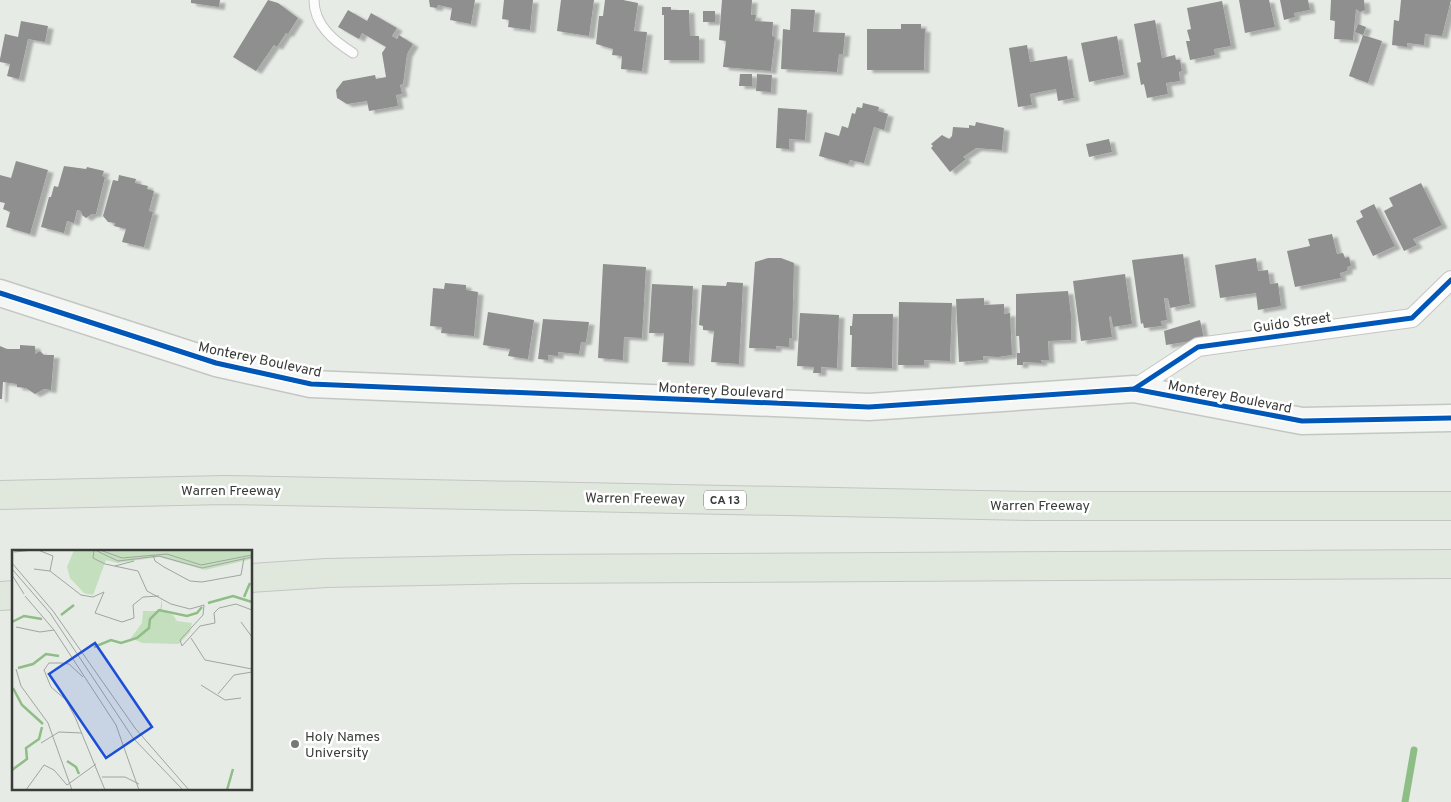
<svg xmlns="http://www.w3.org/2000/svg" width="1451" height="802" viewBox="0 0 1451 802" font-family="Overpass,sans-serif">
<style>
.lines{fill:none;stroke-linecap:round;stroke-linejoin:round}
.stream{stroke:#8ebe85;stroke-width:7}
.building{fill:#8e8f8e;filter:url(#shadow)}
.lane-casing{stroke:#c4c6c3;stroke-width:11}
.street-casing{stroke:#c4c6c3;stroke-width:20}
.secondary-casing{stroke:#c4c6c3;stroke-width:29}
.highway-casing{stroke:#c3c6c3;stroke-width:30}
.lane{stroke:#fbfcfb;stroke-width:9}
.street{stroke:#fbfcfb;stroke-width:18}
.secondary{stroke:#f3f6f3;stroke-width:26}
.highway{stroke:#e0e8de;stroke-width:28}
.cycleway-casing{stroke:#fff;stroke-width:8}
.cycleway{stroke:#0057b8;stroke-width:5}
.poi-dot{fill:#767976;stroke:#fff;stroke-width:2}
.labels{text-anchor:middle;stroke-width:5;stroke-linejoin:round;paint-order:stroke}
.shield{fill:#fff;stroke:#747674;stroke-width:1}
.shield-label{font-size:12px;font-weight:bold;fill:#393c39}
.street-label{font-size:14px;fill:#393c39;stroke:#fff}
.poi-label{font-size:14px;fill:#393c39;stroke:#fff;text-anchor:start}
.inset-river{fill:none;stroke:#8ebe85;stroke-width:2.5}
.inset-road{fill:none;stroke:#a1a5a1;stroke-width:1}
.view{fill:#1d4ed8;fill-opacity:0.15;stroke:#1d4ed8;stroke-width:2.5}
.inset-edge{fill:none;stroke:#393c39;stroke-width:2.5}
</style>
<defs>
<filter id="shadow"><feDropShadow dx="5.5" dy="3" stdDeviation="1" flood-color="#0004"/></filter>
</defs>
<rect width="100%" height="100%" fill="#e7ebe6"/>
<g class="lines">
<polyline class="stream" points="1405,802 1414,750"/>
</g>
<g class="building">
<polygon points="191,0 220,0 219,7 191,3"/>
<polygon points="268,0 278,3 298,18 288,34 286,33 277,47 274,45 256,71 233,57"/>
<polygon points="429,0 475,0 471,24 450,20 452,8 438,5 437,8 430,7"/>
<polygon points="504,0 533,0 530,30 508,27 509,20 502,19"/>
<polygon points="561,0 594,0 589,36 557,31"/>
<polygon points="605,0 623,0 638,3 634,31 647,32 642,71 621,69 622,56 612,55 613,49 596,44 599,16 603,16"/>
<polygon points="722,0 752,0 751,15 756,15 755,21 773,22 772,36 775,37 771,71 723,67 726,41 719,40"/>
<polygon points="1239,0 1269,0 1275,27 1245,33"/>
<polygon points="1280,0 1308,0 1310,10 1294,13 1295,17 1284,20"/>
<polygon points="1331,0 1364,0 1365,10 1360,12 1356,9 1353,40 1334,39 1335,21 1330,20"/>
<polygon points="1401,0 1451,0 1442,36 1425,34 1424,45 1407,43 1407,47 1392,45 1394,20 1399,21"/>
<polygon points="1222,1 1231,46 1214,49 1215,55 1190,60 1186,41 1190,41 1187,30 1191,29 1187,8"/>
<polygon points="662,7 671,7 671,10 689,10 690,36 699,36 699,60 664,60 664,15 662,15"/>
<polygon points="791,9 815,10 813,32 845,33 843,54 839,54 837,72 781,69 783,29 790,30"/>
<polygon points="348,10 367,21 371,13 397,28 392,36 397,39 399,35 413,44 407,54 403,84 400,85 402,94 396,95 398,106 369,111 367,101 347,104 337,98 336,90 343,81 375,75 376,79 386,77 382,53 386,47 362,33 359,39 338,27"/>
<rect x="703" y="11" width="12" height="11"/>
<polygon points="1155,20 1162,58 1175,55 1176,60 1180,60 1182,71 1179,72 1180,81 1166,83 1168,94 1147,98 1144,84 1141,85 1137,63 1141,62 1134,24"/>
<polygon points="21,21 48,26 45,42 28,39 19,79 7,76 10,64 0,62 0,59 5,34 18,37"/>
<polygon points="901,24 921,24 921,29 925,29 924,70 867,70 867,29 901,29"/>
<polygon points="1358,24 1366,27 1363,35 1355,32"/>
<polygon points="1363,35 1382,41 1368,83 1349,76"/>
<polygon points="1117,36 1124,75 1089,82 1081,43"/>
<polygon points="1027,45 1030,62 1067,56 1074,98 1058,101 1056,89 1030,94 1032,105 1018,107 1009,48"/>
<polygon points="740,74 752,74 752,86 739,86"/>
<polygon points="757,74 772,75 771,92 756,91"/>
<polygon points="863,103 879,107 878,111 888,114 884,130 874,127 864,163 850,160 848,164 819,156 825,132 839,136 842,126 848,128 852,113 855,114 857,107 862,108"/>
<polygon points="778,108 807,110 805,140 789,139 789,149 776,148"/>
<polygon points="976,122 1004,128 1002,150 976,148 963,157 966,159 950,172 931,148 933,146 931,144 942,135 949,139 952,136 953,127 969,128 969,125 975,126"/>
<polygon points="1109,139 1112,152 1089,157 1086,144"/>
<polygon points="16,161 48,170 30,234 6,227 10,212 3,209 5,203 0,202 0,175 11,178"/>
<polygon points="64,166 86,169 87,167 104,171 102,176 105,177 96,214 92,214 86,218 82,215 81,211 77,210 74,223 67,221 64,233 41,227 49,197 51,197 54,186 58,187"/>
<polygon points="119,175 136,179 135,183 148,186 147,189 154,191 149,211 153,212 144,247 122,242 126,229 114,226 115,223 108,222 103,216 113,180 118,181"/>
<polygon points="1421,183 1442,225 1413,239 1417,245 1404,251 1384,211 1393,206 1389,198"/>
<polygon points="1374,204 1395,246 1373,256 1356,221 1363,217 1360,211"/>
<polygon points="1332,234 1337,254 1343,253 1345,258 1349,257 1351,266 1347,267 1347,271 1340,273 1341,278 1295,287 1287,251 1310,246 1308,239"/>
<polygon points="1183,254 1190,304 1170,308 1168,298 1164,298 1167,320 1161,321 1162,326 1144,328 1143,323 1141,324 1132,260"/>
<polygon points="768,258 781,258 794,263 792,338 789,338 789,347 776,346 776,349 749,348 755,262"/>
<polygon points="1256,258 1258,271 1268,270 1270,284 1278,283 1281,306 1258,310 1256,293 1220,298 1215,265"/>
<polygon points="603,264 646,267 642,338 624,337 623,360 598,358"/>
<polygon points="1125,274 1132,324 1113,327 1111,316 1109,317 1112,337 1081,341 1073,281"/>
<polygon points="727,282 743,283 739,364 711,362 714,331 703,330 703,326 699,325 702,285 726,286"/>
<polygon points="445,283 466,285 466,290 478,292 474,336 441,333 442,327 430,326 433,288 444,289"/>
<polygon points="652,284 693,286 689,363 662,362 664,333 649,333"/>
<polygon points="1068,291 1071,315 1071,340 1048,341 1049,360 1041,360 1042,363 1023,362 1023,365 1017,365 1017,353 1020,353 1019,336 1016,336 1016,294"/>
<polygon points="984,298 984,305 1004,304 1004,314 1010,313 1012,355 998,357 983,356 983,360 959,362 956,299"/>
<polygon points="899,302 952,303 950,361 924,360 924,365 898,365"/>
<polygon points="488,312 534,320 528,359 508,356 510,349 483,345"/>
<polygon points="800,313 839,315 837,368 821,367 821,373 813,373 814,367 797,366"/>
<polygon points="853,314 893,314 892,368 851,367 852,335 850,335 850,326 852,326"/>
<polygon points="543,319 589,322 586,342 581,342 579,354 558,352 558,356 548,355 548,360 538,359"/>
<polygon points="1200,320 1204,339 1166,345 1164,331"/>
<polygon points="20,345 35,346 35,354 40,351 44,355 54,355 51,390 44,389 35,394 26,388 17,387 17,384 3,382 2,399 0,399 0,346 7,349 20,349"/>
</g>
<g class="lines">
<defs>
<path id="lane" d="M314,0C314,25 334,41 353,53"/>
<polyline id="street" points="1134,389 1198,347 1412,318 1451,280"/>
<polyline id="secondary" points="0,293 216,363 311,384 869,407 1134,389 1302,421 1451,418"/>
<g id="highway">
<polyline points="0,495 225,490 1034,506 1451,506"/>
<polyline points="251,578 326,573 526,569 1451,564"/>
<polyline points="0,596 14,595"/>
</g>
</defs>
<use href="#lane" class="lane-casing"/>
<use href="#street" class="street-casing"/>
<use href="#secondary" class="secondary-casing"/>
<use href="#highway" class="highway-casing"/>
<use href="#lane" class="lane"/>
<use href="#street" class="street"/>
<use href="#secondary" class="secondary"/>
<use href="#highway" class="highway"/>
<defs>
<g id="cycleway">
<polyline points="0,293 216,363 311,384 869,407 1134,389 1302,421 1451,418"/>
<polyline points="1134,389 1198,347 1412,318 1451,280"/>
</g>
</defs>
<use href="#cycleway" class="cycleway-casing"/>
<use href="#cycleway" class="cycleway"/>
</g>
<circle class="poi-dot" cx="295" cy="744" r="5"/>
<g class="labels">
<rect class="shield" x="704" y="490.5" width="42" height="19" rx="4"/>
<g class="shield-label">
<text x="725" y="504">CA 13</text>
</g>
<g class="street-label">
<text transform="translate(1292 322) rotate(-8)" y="5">Guido Street</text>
<text transform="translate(260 359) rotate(12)" y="5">Monterey Boulevard</text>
<text transform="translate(721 390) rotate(3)" y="5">Monterey Boulevard</text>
<text transform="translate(1230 396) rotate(11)" y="5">Monterey Boulevard</text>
<text x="231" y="495">Warren Freeway</text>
<text transform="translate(635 498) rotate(1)" y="5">Warren Freeway</text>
<text x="1040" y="510">Warren Freeway</text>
</g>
<g class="poi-label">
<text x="305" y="741">Holy Names<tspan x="305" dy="16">University</tspan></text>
</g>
</g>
<g transform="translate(12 550)">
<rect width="240" height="240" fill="#e7ebe6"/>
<path d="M62,0H240V9L193,20L147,7L106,13L94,10L81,45L72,43L58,28L55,17ZM150,47V61L161,65L165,71L180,73L178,82L167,94L130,93L119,88L130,73L131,61H148Z" fill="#c4dfbe"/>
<path class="inset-river" d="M232,47L238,33M196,53L221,46L240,52M49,65L62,55M0,72L12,66L30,69M82,97L99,90L109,93L125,88L137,78L138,69L147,60L175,66L185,63L190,57M6,118L21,114L34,104L47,106M1,138L10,155L31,174M55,211L64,217L67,224M0,220L15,209L14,198L27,189L30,177M215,240L221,219"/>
<path class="inset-road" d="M26,0L41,6L38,21M82,0L81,8L93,14L126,21L135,41L159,54L178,59L192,55L191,65L168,90L170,96L188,76L203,73L202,63L207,58L224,54L240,60M83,0L106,11L147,6L190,18L240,7M88,0L110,8L155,4L189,15L240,5M2,2L22,0M141,5L143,11L152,17L178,31L190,32L229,25L232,8M0,13L41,61L123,178L177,240M103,16L122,11M0,19L38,63L121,188L171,240M22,19L38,21M38,21L69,45L81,47L92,42L83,63L110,72L122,68L121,55L131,47L147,46M0,25L12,44M13,46L42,80L104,175L127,240M229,72L240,87M4,77L28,82L42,80M179,88L193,110L240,119M4,119L9,136L36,173L60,240M71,127L57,114L50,113H37L32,120L39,137L54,150L63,167L93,240M189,135L213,150L229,148M206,144L222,125L240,122M29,193L47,182L70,183M90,227H113L127,234M14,240L32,215L42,220L55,235L84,214"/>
<path class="view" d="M83,93L140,177L94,208L37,124Z"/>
<rect width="240" height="240" class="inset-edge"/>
</g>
</svg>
